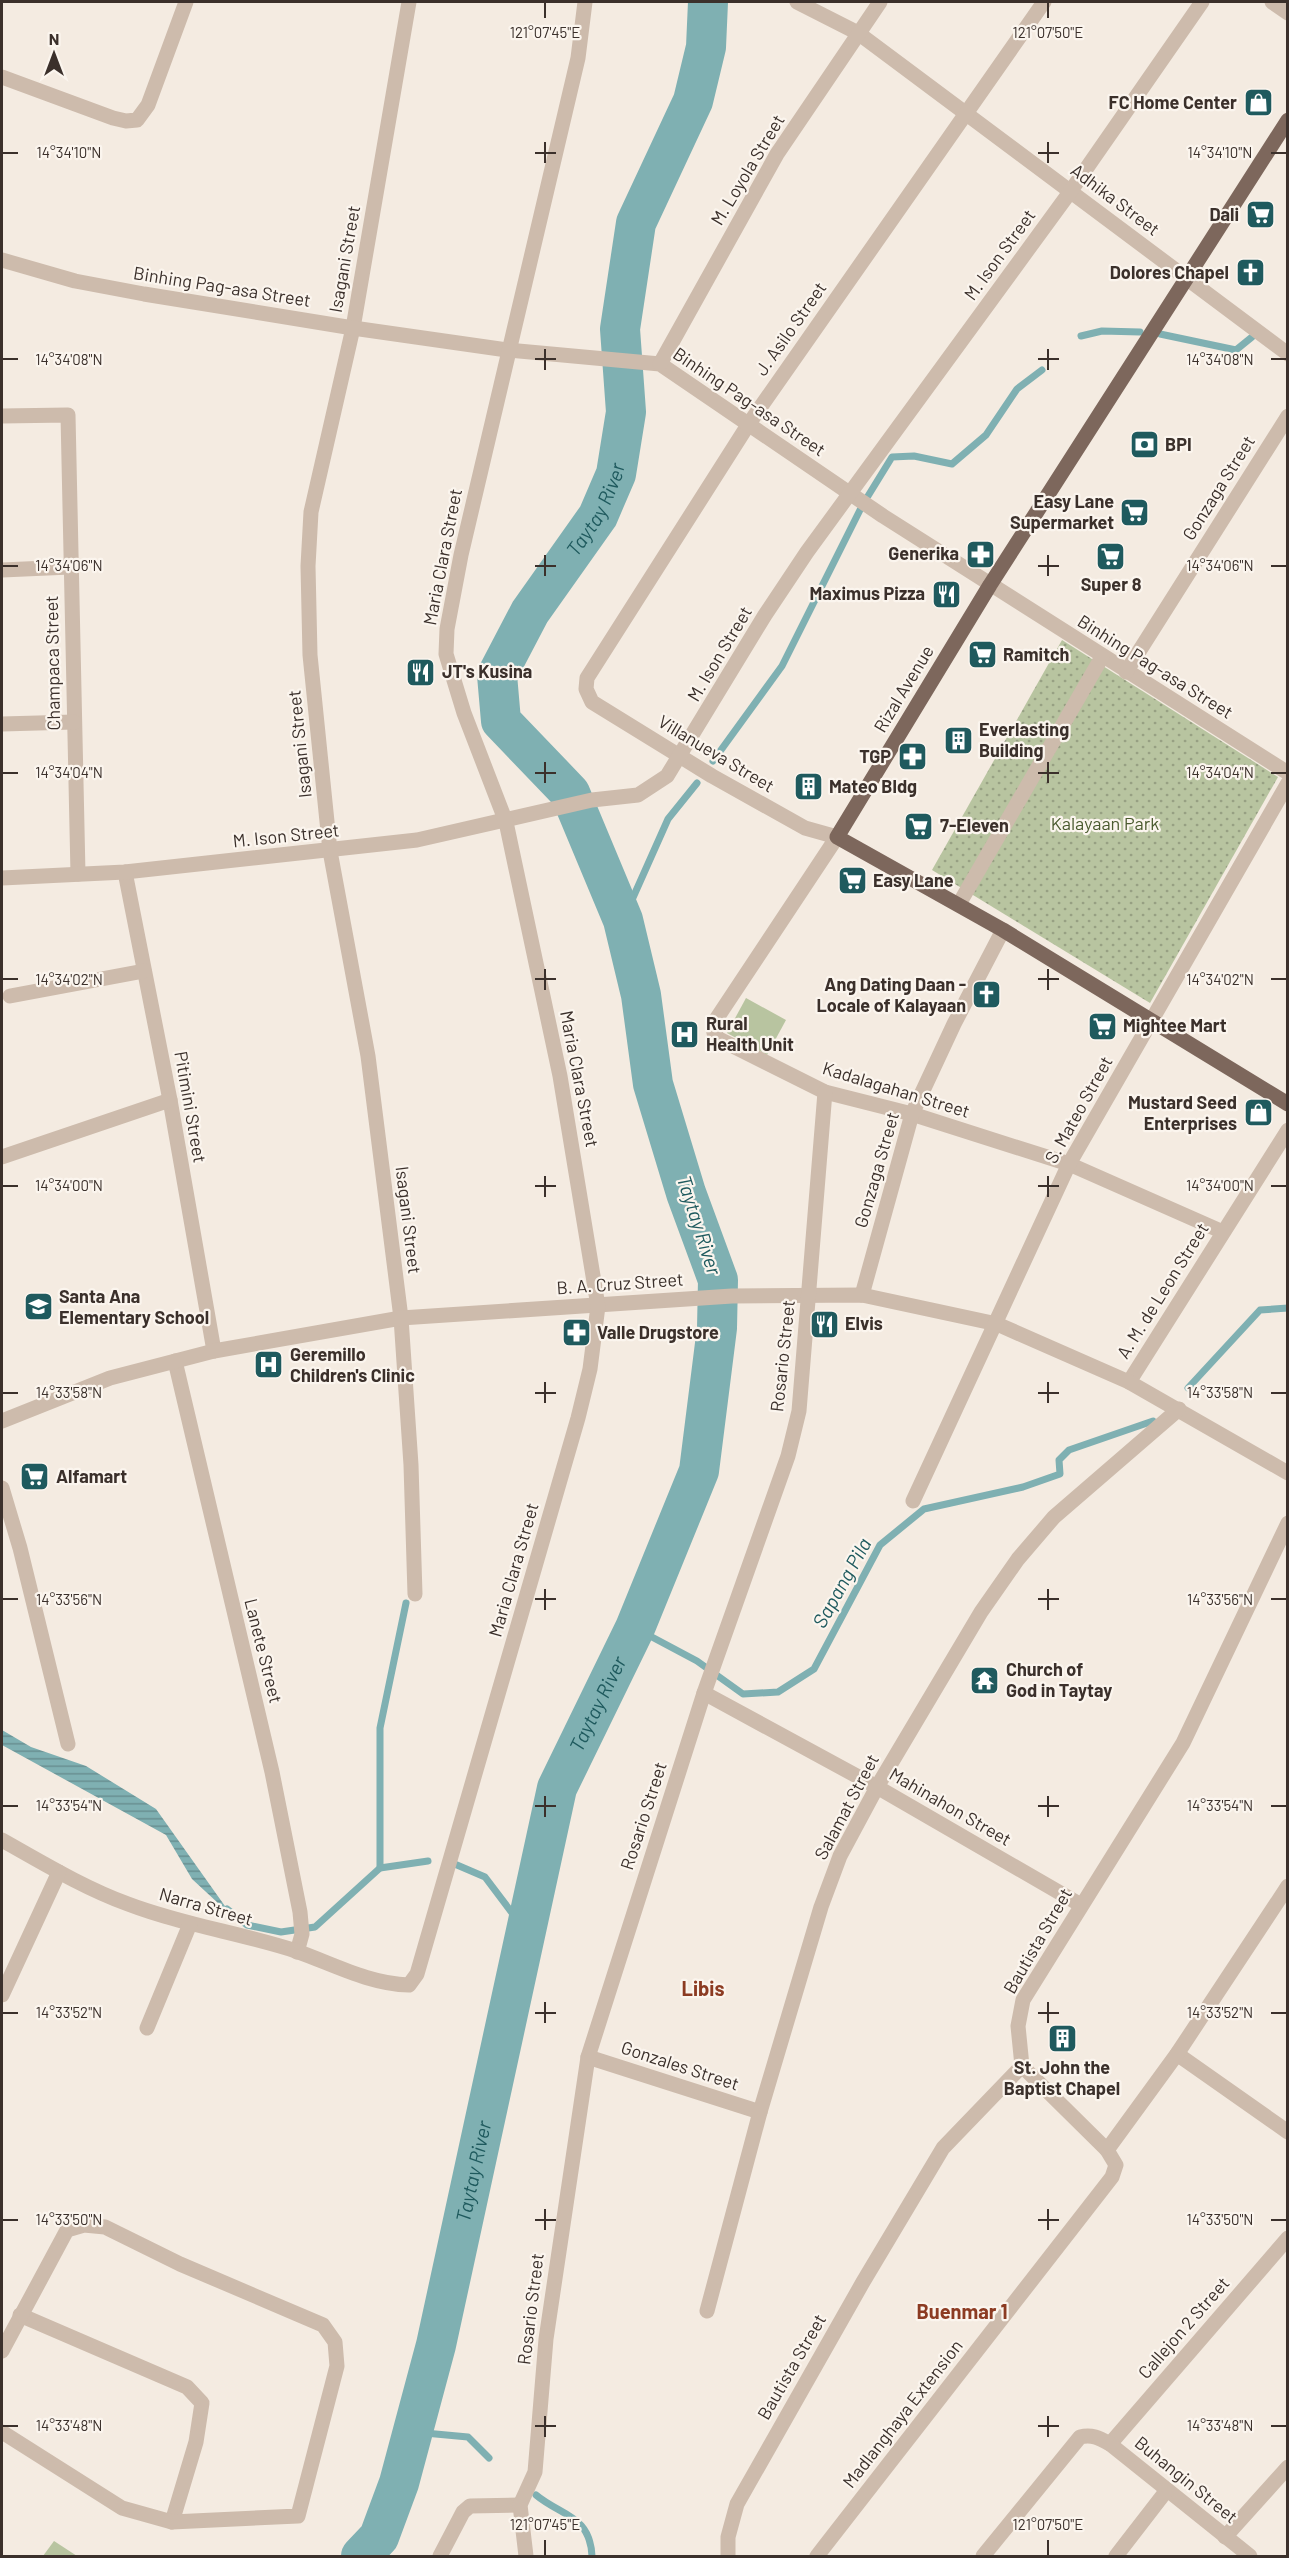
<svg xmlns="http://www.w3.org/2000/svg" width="1289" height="2558" viewBox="0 0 1289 2558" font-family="Barlow,sans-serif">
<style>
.green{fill:#b8c4a0}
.park{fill:url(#park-dots)}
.water{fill:url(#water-rules)}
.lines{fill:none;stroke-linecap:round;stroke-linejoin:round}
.stream{stroke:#7fb0b2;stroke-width:7}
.river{stroke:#7fb0b2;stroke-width:40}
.minor{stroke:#cdbbac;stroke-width:15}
.major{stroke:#7d675c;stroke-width:15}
.ticks{fill:none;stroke:#3b302b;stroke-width:2}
.labels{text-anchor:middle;stroke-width:4.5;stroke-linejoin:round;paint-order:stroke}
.poi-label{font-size:18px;font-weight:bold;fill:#3b302b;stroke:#fbf5ee;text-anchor:start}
.street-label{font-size:18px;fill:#3b302b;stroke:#fbf5ee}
.park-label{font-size:18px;fill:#4a5a2e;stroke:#fbf5ee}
.water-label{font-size:20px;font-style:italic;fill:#1f5a5e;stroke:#fbf5ee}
.neighbourhood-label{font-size:20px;font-weight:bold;fill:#8c3b22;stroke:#fbf5ee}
.ticks-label{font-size:15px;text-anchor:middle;fill:#3b302b;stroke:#fbf5ee;stroke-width:4.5;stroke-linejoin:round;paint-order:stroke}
</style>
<defs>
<pattern id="park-dots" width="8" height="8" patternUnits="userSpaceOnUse" patternTransform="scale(1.5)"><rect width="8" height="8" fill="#b8c4a0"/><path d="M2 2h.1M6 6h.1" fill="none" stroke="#97a083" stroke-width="1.8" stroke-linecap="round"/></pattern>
<pattern id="water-rules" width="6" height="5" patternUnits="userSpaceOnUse" patternTransform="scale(1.5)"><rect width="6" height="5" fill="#7fb0b2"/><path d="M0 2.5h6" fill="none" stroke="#699091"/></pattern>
</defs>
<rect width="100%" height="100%" fill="#f4ebe1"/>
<g class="green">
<polygon points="746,998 786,1020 767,1055 727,1033"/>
<polygon points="54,2541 77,2556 43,2556"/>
</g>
<polygon class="park" points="1062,640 1278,777 1150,1003 932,870"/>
<g class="water">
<polygon points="2,1730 31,1747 86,1766 156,1809 232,1916 192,1879 166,1835 2,1745"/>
<polygon points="379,2537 367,2556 344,2556 361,2552"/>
</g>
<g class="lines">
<g class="stream">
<polyline points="1160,334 1236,350 1252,337"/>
<polyline points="1081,336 1102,331 1140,332"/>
<polyline points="868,496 892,457 914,456 952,464 986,435 1017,389 1042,370"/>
<polyline points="713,761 782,666 860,510"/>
<polyline points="623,920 668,819 697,783"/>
<polyline points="1188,1388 1260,1310 1288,1308"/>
<polyline points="635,1628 697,1661 743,1694 778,1692 814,1669 880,1545 924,1509 1023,1487 1060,1474 1059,1460 1069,1450 1153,1421"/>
<polyline points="457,1865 485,1877 525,1930"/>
<polyline points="380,1868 380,1728 406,1603"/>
<polyline points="227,1909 247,1925 281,1932 315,1927 380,1868 428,1861"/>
<polyline points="414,2432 468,2437 489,2458"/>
<path d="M536,2495C561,2516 590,2515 592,2556"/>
</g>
<path class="river" id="s1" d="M361,2556L379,2537L399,2483L436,2345L557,1788L635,1628L699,1471L717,1328L718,1280L686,1193L653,1084L641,995L623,920L570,793L501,721L497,675L530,612L598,516L616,474L626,412L620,329L636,223L693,101L706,47L708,2"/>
<g class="minor">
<polyline points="409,2 353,328 311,512 308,566 310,655 330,851 368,1056 401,1318 411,1465 415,1594"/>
<polyline points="797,2 858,33 1288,354"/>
<polyline points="1044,2 748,425 587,678 586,689 592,702 712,776 805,828 837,837 713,1024 714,1033 719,1039 825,1092 912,1114 1069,1164 1223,1232"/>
<polyline points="1272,2 1288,13"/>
<polyline points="2,77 113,118 126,121 137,120 148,105 186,2"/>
<polyline points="2,260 75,281 144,294 353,328 507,350 660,364 883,516 1288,773"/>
<polyline points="660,364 777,154 880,2"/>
<polyline points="2,416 68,415 78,874"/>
<polyline points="2,570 70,567"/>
<polyline points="1126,672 1288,416"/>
<polyline points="2,724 74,722"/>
<polyline points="125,872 170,1100 214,1351"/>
<polyline points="2,878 125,872 417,840 592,800 638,795 667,776 765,615 807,552 1070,192 1202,2"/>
<polyline points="959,904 1102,657"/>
<polyline points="10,996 144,971"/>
<polyline points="2,1157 170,1100"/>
<polyline points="862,1295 912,1114 954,1024 1003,930"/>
<polyline points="175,1361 272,1772 300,1912 302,1934 297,1952"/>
<polyline points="1129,1382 1288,1130"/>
<polyline points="2,1421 110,1378 214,1351 401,1318 732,1296 862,1295 997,1324 1129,1382 1288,1473"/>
<polyline points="2,1488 20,1548 68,1744"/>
<polyline points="913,1501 1069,1164 1288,783"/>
<polyline points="704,1693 877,1787 1081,1905"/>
<path d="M2,1840C43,1863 84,1888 128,1904C183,1925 241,1933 296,1951C333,1964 369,1984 409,1985L417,1974L578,1418L590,1369L598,1306L560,1076L506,822L464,713L446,654L447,629L461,555L578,58L585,2"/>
<polyline points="2,1995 59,1872"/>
<polyline points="147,2028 190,1924"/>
<polyline points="1177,2054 1288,2132"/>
<polyline points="588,2057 760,2112"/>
<polyline points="1107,2150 1177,2054 1288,1886"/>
<polyline points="707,2311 760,2112 821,1907 840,1856 877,1787 981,1612 1018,1559 1054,1517 1179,1409"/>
<polyline points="20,2315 187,2387 202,2403 196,2442 172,2522"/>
<polyline points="2,2351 67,2230 84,2225 105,2227 180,2264 323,2325 335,2342 337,2366 298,2516 172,2522 122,2508 2,2432"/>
<polyline points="1110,2444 1288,2238"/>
<polyline points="1225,2537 1288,2467"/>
<polyline points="440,2556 463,2512 470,2506 520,2505"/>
<polyline points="526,2556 520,2505 535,2472 546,2339 588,2057 704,1693 788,1456 799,1411 825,1092"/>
<polyline points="728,2556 728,2537 737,2504 863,2282 943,2148 1022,2066 1018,2026 1023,2000 1183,1743 1288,1523"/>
<polyline points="817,2556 1112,2177 1116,2165 1107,2150 1022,2066"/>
<path d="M983,2556L1080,2437C1092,2434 1099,2438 1110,2444L1250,2556"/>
<polyline points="1116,2556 1167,2490"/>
</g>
<polyline class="major" points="1288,120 990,585 837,837 1003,930 1288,1104"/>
</g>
<path class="ticks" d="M545,3V18M1048,3V18M545,142V163M1048,142V163M3,153H18M535,153H556M1038,153H1059M1271,153H1286M545,349V370M1048,349V370M3,359H18M535,359H556M1038,359H1059M1271,359H1286M545,555V576M1048,555V576M3,566H18M535,566H556M1038,566H1059M1271,566H1286M545,762V783M1048,762V783M3,773H18M535,773H556M1038,773H1059M1271,773H1286M545,969V990M1048,969V990M3,979H18M535,979H556M1038,979H1059M1271,979H1286M545,1176V1197M1048,1176V1197M3,1186H18M535,1186H556M1038,1186H1059M1271,1186H1286M545,1382V1403M1048,1382V1403M3,1393H18M535,1393H556M1038,1393H1059M1271,1393H1286M545,1589V1610M1048,1589V1610M3,1599H18M535,1599H556M1038,1599H1059M1271,1599H1286M545,1796V1817M1048,1796V1817M3,1806H18M535,1806H556M1038,1806H1059M1271,1806H1286M545,2002V2023M1048,2002V2023M3,2013H18M535,2013H556M1038,2013H1059M1271,2013H1286M545,2209V2230M1048,2209V2230M3,2220H18M535,2220H556M1038,2220H1059M1271,2220H1286M545,2416V2437M1048,2416V2437M3,2426H18M535,2426H556M1038,2426H1059M1271,2426H1286M545,2540V2555M1048,2540V2555"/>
<defs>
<symbol id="shop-square" viewBox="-11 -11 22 22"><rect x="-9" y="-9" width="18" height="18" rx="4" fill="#1f5a5e" stroke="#fbf5ee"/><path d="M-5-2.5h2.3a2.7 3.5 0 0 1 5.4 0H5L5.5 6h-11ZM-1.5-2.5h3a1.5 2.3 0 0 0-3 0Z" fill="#fff"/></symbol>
<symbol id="supermarket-square" viewBox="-11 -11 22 22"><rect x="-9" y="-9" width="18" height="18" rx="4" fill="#1f5a5e" stroke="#fbf5ee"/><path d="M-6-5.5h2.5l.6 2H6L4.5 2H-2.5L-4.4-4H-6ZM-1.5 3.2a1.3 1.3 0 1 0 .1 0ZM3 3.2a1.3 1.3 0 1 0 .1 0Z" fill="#fff"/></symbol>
<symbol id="church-square" viewBox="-11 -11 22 22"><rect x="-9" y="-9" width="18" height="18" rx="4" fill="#1f5a5e" stroke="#fbf5ee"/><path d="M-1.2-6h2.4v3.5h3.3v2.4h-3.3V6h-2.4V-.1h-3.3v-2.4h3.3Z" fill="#fff"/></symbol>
<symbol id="bank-square" viewBox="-11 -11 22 22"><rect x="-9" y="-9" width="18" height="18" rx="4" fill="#1f5a5e" stroke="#fbf5ee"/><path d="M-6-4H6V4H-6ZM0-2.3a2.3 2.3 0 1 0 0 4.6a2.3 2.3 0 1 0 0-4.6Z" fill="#fff"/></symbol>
<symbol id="pharmacy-square" viewBox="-11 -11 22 22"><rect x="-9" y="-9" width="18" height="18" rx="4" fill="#1f5a5e" stroke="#fbf5ee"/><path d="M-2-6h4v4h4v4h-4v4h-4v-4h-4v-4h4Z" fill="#fff"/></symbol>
<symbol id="restaurant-square" viewBox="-11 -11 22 22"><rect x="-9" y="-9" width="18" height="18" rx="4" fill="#1f5a5e" stroke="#fbf5ee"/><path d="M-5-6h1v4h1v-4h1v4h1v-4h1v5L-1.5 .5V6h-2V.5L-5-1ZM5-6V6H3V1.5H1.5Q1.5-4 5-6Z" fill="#fff"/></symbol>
<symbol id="building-square" viewBox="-11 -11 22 22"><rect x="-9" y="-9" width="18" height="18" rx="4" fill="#1f5a5e" stroke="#fbf5ee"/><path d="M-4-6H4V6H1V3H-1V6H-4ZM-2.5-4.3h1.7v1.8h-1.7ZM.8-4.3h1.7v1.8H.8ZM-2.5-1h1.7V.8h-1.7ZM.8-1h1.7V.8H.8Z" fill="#fff"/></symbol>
<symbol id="hospital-square" viewBox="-11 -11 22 22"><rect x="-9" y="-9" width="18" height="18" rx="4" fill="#1f5a5e" stroke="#fbf5ee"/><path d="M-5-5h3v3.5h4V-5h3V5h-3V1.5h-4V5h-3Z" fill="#fff"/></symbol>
<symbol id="school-square" viewBox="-11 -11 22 22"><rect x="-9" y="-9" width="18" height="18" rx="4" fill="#1f5a5e" stroke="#fbf5ee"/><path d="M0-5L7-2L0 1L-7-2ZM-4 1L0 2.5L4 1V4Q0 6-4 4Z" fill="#fff"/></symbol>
<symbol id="temple-square" viewBox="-11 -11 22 22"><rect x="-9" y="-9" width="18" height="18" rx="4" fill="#1f5a5e" stroke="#fbf5ee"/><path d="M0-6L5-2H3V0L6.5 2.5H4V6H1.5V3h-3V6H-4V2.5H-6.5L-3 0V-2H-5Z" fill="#fff"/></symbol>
</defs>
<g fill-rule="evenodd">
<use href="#shop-square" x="1242" y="86" width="33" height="33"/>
<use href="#supermarket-square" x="1244" y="198" width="33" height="33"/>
<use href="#church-square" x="1234" y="256" width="33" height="33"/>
<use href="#bank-square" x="1128" y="428" width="33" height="33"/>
<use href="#supermarket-square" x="1118" y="496" width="33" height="33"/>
<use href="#pharmacy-square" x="964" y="538" width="33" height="33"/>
<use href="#supermarket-square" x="1094" y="540" width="33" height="33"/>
<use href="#restaurant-square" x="930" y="578" width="33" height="33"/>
<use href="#supermarket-square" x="966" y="638" width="33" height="33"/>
<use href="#restaurant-square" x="404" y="656" width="33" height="33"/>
<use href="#building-square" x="942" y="724" width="33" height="33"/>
<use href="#pharmacy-square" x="896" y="740" width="33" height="33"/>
<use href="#building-square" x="792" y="770" width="33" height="33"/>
<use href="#supermarket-square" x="902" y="810" width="33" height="33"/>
<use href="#supermarket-square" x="836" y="864" width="33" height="33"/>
<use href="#church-square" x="970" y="978" width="33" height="33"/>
<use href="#supermarket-square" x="1086" y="1010" width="33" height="33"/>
<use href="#hospital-square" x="668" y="1018" width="33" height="33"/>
<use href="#shop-square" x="1242" y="1096" width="33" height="33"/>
<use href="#school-square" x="22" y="1290" width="33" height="33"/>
<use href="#restaurant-square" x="808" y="1308" width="33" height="33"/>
<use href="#pharmacy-square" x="560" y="1316" width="33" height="33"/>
<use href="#hospital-square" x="252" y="1348" width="33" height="33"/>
<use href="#supermarket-square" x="18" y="1460" width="33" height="33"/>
<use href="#temple-square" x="968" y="1664" width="33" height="33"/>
<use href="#building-square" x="1046" y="2022" width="33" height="33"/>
</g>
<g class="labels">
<g class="poi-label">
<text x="1237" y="109" text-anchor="end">FC Home Center</text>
<text x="1239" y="221" text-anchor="end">Dali</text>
<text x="1229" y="279" text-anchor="end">Dolores Chapel</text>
<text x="1165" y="451">BPI</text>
<text x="1114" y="508" text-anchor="end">Easy Lane<tspan x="1114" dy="21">Supermarket</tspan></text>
<text x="959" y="560" text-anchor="end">Generika</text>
<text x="1111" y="591" text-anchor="middle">Super 8</text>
<text x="925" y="600" text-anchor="end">Maximus Pizza</text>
<text x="1003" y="661">Ramitch</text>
<text x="442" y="678">JT's Kusina</text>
<text x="979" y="736">Everlasting<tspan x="979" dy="21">Building</tspan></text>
<text x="891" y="763" text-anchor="end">TGP</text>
<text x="829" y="793">Mateo Bldg</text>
<text x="940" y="832">7-Eleven</text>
<text x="873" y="887">Easy Lane</text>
<text x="966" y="991" text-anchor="end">Ang Dating Daan -<tspan x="966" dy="21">Locale of Kalayaan</tspan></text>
<text x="706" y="1030">Rural<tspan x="706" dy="21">Health Unit</tspan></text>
<text x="1123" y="1032">Mightee Mart</text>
<text x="1237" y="1109" text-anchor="end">Mustard Seed<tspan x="1237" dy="21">Enterprises</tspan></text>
<text x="59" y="1303">Santa Ana<tspan x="59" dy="21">Elementary School</tspan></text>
<text x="845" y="1330">Elvis</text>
<text x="597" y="1339">Valle Drugstore</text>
<text x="290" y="1361">Geremillo<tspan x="290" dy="21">Children's Clinic</tspan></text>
<text x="56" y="1483">Alfamart</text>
<text x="1006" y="1676">Church of<tspan x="1006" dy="21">God in Taytay</tspan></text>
<text x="1062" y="2074" text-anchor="middle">St. John the<tspan x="1062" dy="21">Baptist Chapel</tspan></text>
</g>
<g class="street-label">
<text transform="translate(748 170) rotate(-59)" y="6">M. Loyola Street</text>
<text transform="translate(1115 200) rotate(37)" y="6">Adhika Street</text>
<text transform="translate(1000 255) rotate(-54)" y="6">M. Ison Street</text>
<text transform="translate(345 259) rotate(-80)" y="6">Isagani Street</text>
<text transform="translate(222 287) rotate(9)" y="6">Binhing Pag-asa Street</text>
<text transform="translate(791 329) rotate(-55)" y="6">J. Asilo Street</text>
<text transform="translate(749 402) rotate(34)" y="6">Binhing Pag-asa Street</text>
<text transform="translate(1219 488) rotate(-58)" y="6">Gonzaga Street</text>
<text transform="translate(443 557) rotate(-79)" y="6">Maria Clara Street</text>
<text transform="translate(720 654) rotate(-59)" y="6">M. Ison Street</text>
<text transform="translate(53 663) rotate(-91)" y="6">Champaca Street</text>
<text transform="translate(1155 667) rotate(32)" y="6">Binhing Pag-asa Street</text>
<text transform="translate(904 689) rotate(-59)" y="6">Rizal Avenue</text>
<text transform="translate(300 744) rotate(-96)" y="6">Isagani Street</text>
<text transform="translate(716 754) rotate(31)" y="6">Villanueva Street</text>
<text transform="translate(286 836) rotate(-6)" y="6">M. Ison Street</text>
<text transform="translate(579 1079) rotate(79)" y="6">Maria Clara Street</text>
<text transform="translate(896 1090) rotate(17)" y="6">Kadalagahan Street</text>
<text transform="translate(190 1107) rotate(80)" y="6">Pitimini Street</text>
<text transform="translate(1079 1110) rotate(-61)" y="6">S. Mateo Street</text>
<text transform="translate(877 1170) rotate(-74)" y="6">Gonzaga Street</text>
<text transform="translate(408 1220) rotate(83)" y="6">Isagani Street</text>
<text transform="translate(620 1284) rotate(-4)" y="6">B. A. Cruz Street</text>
<text transform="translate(1163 1291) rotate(-58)" y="6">A. M. de Leon Street</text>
<text transform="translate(783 1356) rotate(-84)" y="6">Rosario Street</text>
<text transform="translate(514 1570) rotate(-74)" y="6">Maria Clara Street</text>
<text transform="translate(263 1651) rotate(76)" y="6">Lanete Street</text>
<text transform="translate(847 1807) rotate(-62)" y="6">Salamat Street</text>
<text transform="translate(950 1807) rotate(30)" y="6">Mahinahon Street</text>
<text transform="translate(644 1816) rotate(-72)" y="6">Rosario Street</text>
<text transform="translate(206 1907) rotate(16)" y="6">Narra Street</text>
<text transform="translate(1038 1941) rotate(-60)" y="6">Bautista Street</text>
<text transform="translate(680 2066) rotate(18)" y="6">Gonzales Street</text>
<text transform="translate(531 2309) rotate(-83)" y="6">Rosario Street</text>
<text transform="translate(1184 2328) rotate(-49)" y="6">Callejon 2 Street</text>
<text transform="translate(792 2367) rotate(-60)" y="6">Bautista Street</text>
<text transform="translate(903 2414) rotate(-52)" y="6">Madlanghaya Extension</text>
<text transform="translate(1186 2480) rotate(39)" y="6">Buhangin Street</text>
</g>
<g class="park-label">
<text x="1105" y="830">Kalayaan Park</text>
</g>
<g class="water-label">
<text dy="7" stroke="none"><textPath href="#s1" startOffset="2187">Taytay River</textPath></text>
<text transform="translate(699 1225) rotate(72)" y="7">Taytay River</text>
<text transform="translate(842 1583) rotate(-61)" y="7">Sapang Pila</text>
<text dy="7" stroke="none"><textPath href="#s1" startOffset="890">Taytay River</textPath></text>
<text dy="7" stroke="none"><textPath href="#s1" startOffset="404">Taytay River</textPath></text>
</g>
<g class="neighbourhood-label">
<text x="703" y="1996">Libis</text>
<text x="962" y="2319">Buenmar 1</text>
</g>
</g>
<g class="ticks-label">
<text x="545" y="38">121°07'45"E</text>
<text x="1048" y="38">121°07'50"E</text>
<text x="69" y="158">14°34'10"N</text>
<text x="1220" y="158">14°34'10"N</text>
<text x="69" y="365">14°34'08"N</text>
<text x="1220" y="365">14°34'08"N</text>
<text x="69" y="571">14°34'06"N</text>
<text x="1220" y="571">14°34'06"N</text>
<text x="69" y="778">14°34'04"N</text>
<text x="1220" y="778">14°34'04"N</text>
<text x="69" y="985">14°34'02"N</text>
<text x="1220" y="985">14°34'02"N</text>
<text x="69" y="1191">14°34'00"N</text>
<text x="1220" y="1191">14°34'00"N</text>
<text x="69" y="1398">14°33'58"N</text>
<text x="1220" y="1398">14°33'58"N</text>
<text x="69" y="1605">14°33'56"N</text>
<text x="1220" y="1605">14°33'56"N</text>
<text x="69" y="1811">14°33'54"N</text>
<text x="1220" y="1811">14°33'54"N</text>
<text x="69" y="2018">14°33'52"N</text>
<text x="1220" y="2018">14°33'52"N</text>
<text x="69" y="2225">14°33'50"N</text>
<text x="1220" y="2225">14°33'50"N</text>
<text x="69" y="2431">14°33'48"N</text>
<text x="1220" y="2431">14°33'48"N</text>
<text x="545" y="2530">121°07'45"E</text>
<text x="1048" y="2530">121°07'50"E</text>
</g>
<rect width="1289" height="2558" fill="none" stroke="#3b302b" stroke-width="6"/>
<g transform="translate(54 54)" stroke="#fbf5ee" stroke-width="4.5" paint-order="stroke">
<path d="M0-4.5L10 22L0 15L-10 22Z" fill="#3b302b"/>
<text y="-9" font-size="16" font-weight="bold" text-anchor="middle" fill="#3b302b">N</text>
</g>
</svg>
